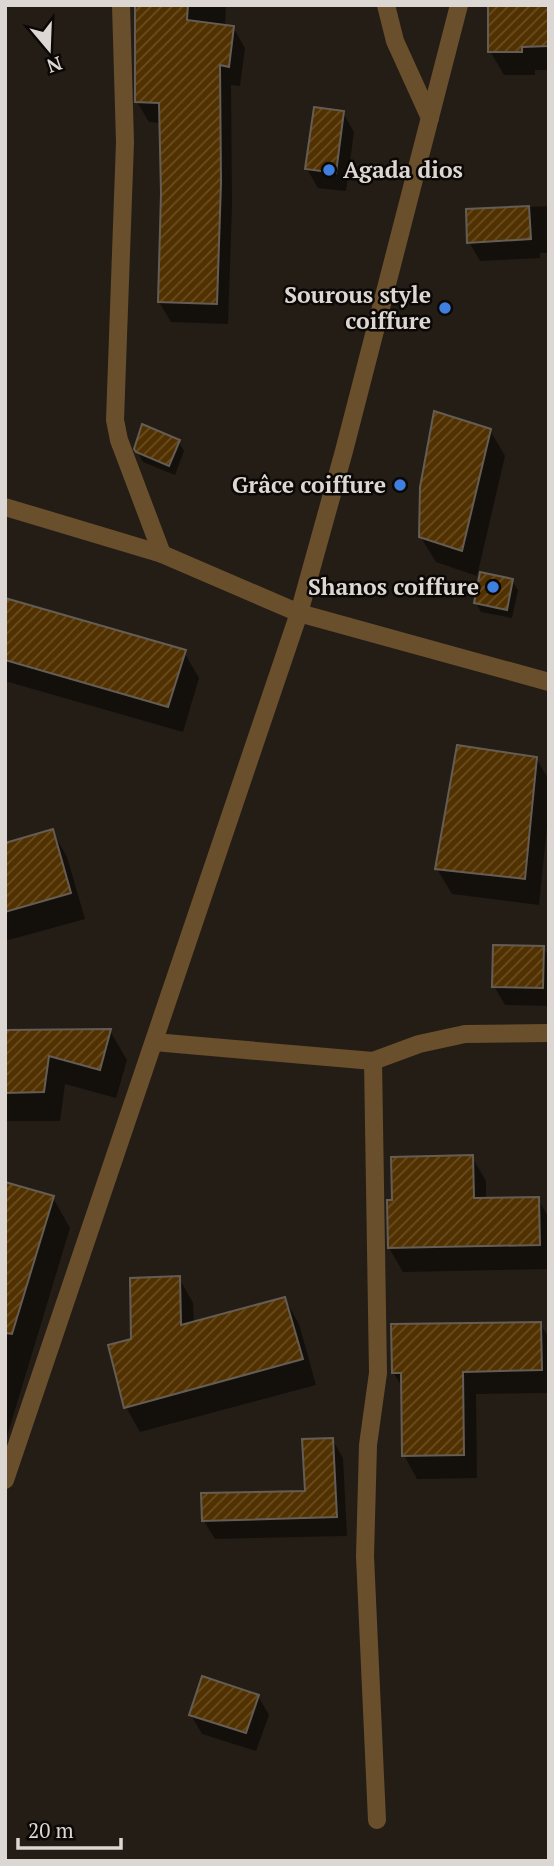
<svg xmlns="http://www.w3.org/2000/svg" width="554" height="1866" viewBox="0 0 554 1866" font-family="'PT Serif',serif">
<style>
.shadow{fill:#0007}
.building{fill:url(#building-hatch);stroke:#655d54;stroke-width:2}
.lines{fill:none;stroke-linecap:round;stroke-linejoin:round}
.street{stroke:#6a4f2d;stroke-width:18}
.shop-dot{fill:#3f7fe0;stroke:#0b0805;stroke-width:2.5}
.labels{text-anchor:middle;stroke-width:5;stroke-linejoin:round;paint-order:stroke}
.poi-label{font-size:23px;font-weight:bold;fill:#dcd7d2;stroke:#0b0805;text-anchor:end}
</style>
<defs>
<pattern id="building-hatch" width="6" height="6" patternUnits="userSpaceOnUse" patternTransform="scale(1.75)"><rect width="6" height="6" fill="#513100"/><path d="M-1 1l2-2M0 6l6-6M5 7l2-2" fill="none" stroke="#694e24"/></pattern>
</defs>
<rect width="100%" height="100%" fill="#241d16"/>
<g class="shadow">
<polygon points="136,5 226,5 225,26 233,27 245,48 240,86 231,85 232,205 228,324 171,322 159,302 162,193 161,123 149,122 137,102"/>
<polygon points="549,5 549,70 535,70 535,75 504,75 490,51"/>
<polygon points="343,113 354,132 346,191 318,188 307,169"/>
<polygon points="549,206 549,253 540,253 540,258 480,261 469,242 468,210"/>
<polygon points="490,430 505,456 477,576 436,562 420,536"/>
<polygon points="179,442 184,451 175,475 143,462 137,451"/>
<polygon points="512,581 518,590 512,618 481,612 476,603"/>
<polygon points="5,600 184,652 199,678 183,732 5,681"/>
<polygon points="536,758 549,780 549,807 539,905 452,894 437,869"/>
<polygon points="53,832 67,857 85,919 5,941 5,845"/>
<polygon points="543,947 549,957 549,1006 505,1005 494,986"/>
<polygon points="5,1031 110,1031 127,1060 116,1098 65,1084 60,1121 5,1121"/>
<polygon points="472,1157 486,1181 486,1200 538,1199 549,1218 549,1269 403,1272 389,1248 394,1202"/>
<polygon points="5,1184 53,1198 70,1228 5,1443"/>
<polygon points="179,1278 193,1303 194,1324 285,1299 299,1324 316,1385 140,1432 126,1407 133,1340"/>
<polygon points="540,1324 549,1338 549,1393 476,1394 477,1478 417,1479 404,1455 403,1389 393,1372"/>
<polygon points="332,1439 343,1458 347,1536 215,1539 204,1521 307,1493"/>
<polygon points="258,1696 269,1715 256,1751 202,1734 191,1715"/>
</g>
<g class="building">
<polygon points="135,5 188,5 187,20 234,26 229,67 220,65 221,183 217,304 158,302 161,193 159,103 135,102"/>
<polygon points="488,5 549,5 549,46 522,47 522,52 488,52"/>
<polygon points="314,107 344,111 336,173 305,169"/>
<polygon points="529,206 531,239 467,243 466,209"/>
<polygon points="434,411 491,429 462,551 419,537 420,487"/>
<polygon points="142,424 180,440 169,466 136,452 134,449"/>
<polygon points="480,572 513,579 507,610 474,603"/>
<polygon points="5,598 186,650 168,707 5,660"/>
<polygon points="457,745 537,757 525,879 435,869"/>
<polygon points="53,829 71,893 5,912 5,843"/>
<polygon points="493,945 544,946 543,988 492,987"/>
<polygon points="111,1029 100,1070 49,1056 44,1092 5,1093 5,1030"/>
<polygon points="473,1155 474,1198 539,1197 540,1245 388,1248 387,1200 392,1200 391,1157"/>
<polygon points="5,1182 54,1196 12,1334 5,1333"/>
<polygon points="180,1276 181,1325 285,1297 303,1359 124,1408 108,1345 131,1339 130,1278"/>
<polygon points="541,1322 542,1370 463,1372 464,1455 402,1456 401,1373 392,1373 391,1324"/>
<polygon points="333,1438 337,1517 202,1521 201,1493 305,1491 302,1439"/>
<polygon points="202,1676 259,1695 246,1733 189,1715"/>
</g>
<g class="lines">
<g class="street">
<polyline points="121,5 125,142 115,420 119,440 162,554"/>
<polyline points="386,5 395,41 430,118"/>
<polyline points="5,507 162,554 299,613 549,682"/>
<polyline points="154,1042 373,1061 419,1044 465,1034 549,1033"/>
<polyline points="373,1061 378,1373 368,1445 365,1556 377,1820"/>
<polyline points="5,1480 299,613 344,451 459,5"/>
</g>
</g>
<g class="shop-dot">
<circle cx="329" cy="170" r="7"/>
<circle cx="445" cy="308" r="7"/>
<circle cx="400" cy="485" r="7"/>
<circle cx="493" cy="587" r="7"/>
</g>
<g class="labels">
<g class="poi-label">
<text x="343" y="178" text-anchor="start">Agada dios</text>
<text x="431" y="303">Sourous style<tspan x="431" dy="26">coiffure</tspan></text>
<text x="386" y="493">Grâce coiffure</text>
<text x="479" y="595">Shanos coiffure</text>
</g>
</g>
<rect width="554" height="1866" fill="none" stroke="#dcd7d2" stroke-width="14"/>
<g transform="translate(49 49) rotate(161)" stroke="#0b0805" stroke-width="5" paint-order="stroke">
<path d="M0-5L12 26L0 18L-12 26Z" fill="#dcd7d2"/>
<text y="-10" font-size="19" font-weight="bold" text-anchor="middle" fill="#dcd7d2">N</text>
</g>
<path d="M18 1838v10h103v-10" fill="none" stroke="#dcd7d2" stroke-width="3.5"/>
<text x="28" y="1838" font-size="21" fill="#dcd7d2" stroke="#0b0805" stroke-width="5" paint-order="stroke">20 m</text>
</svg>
